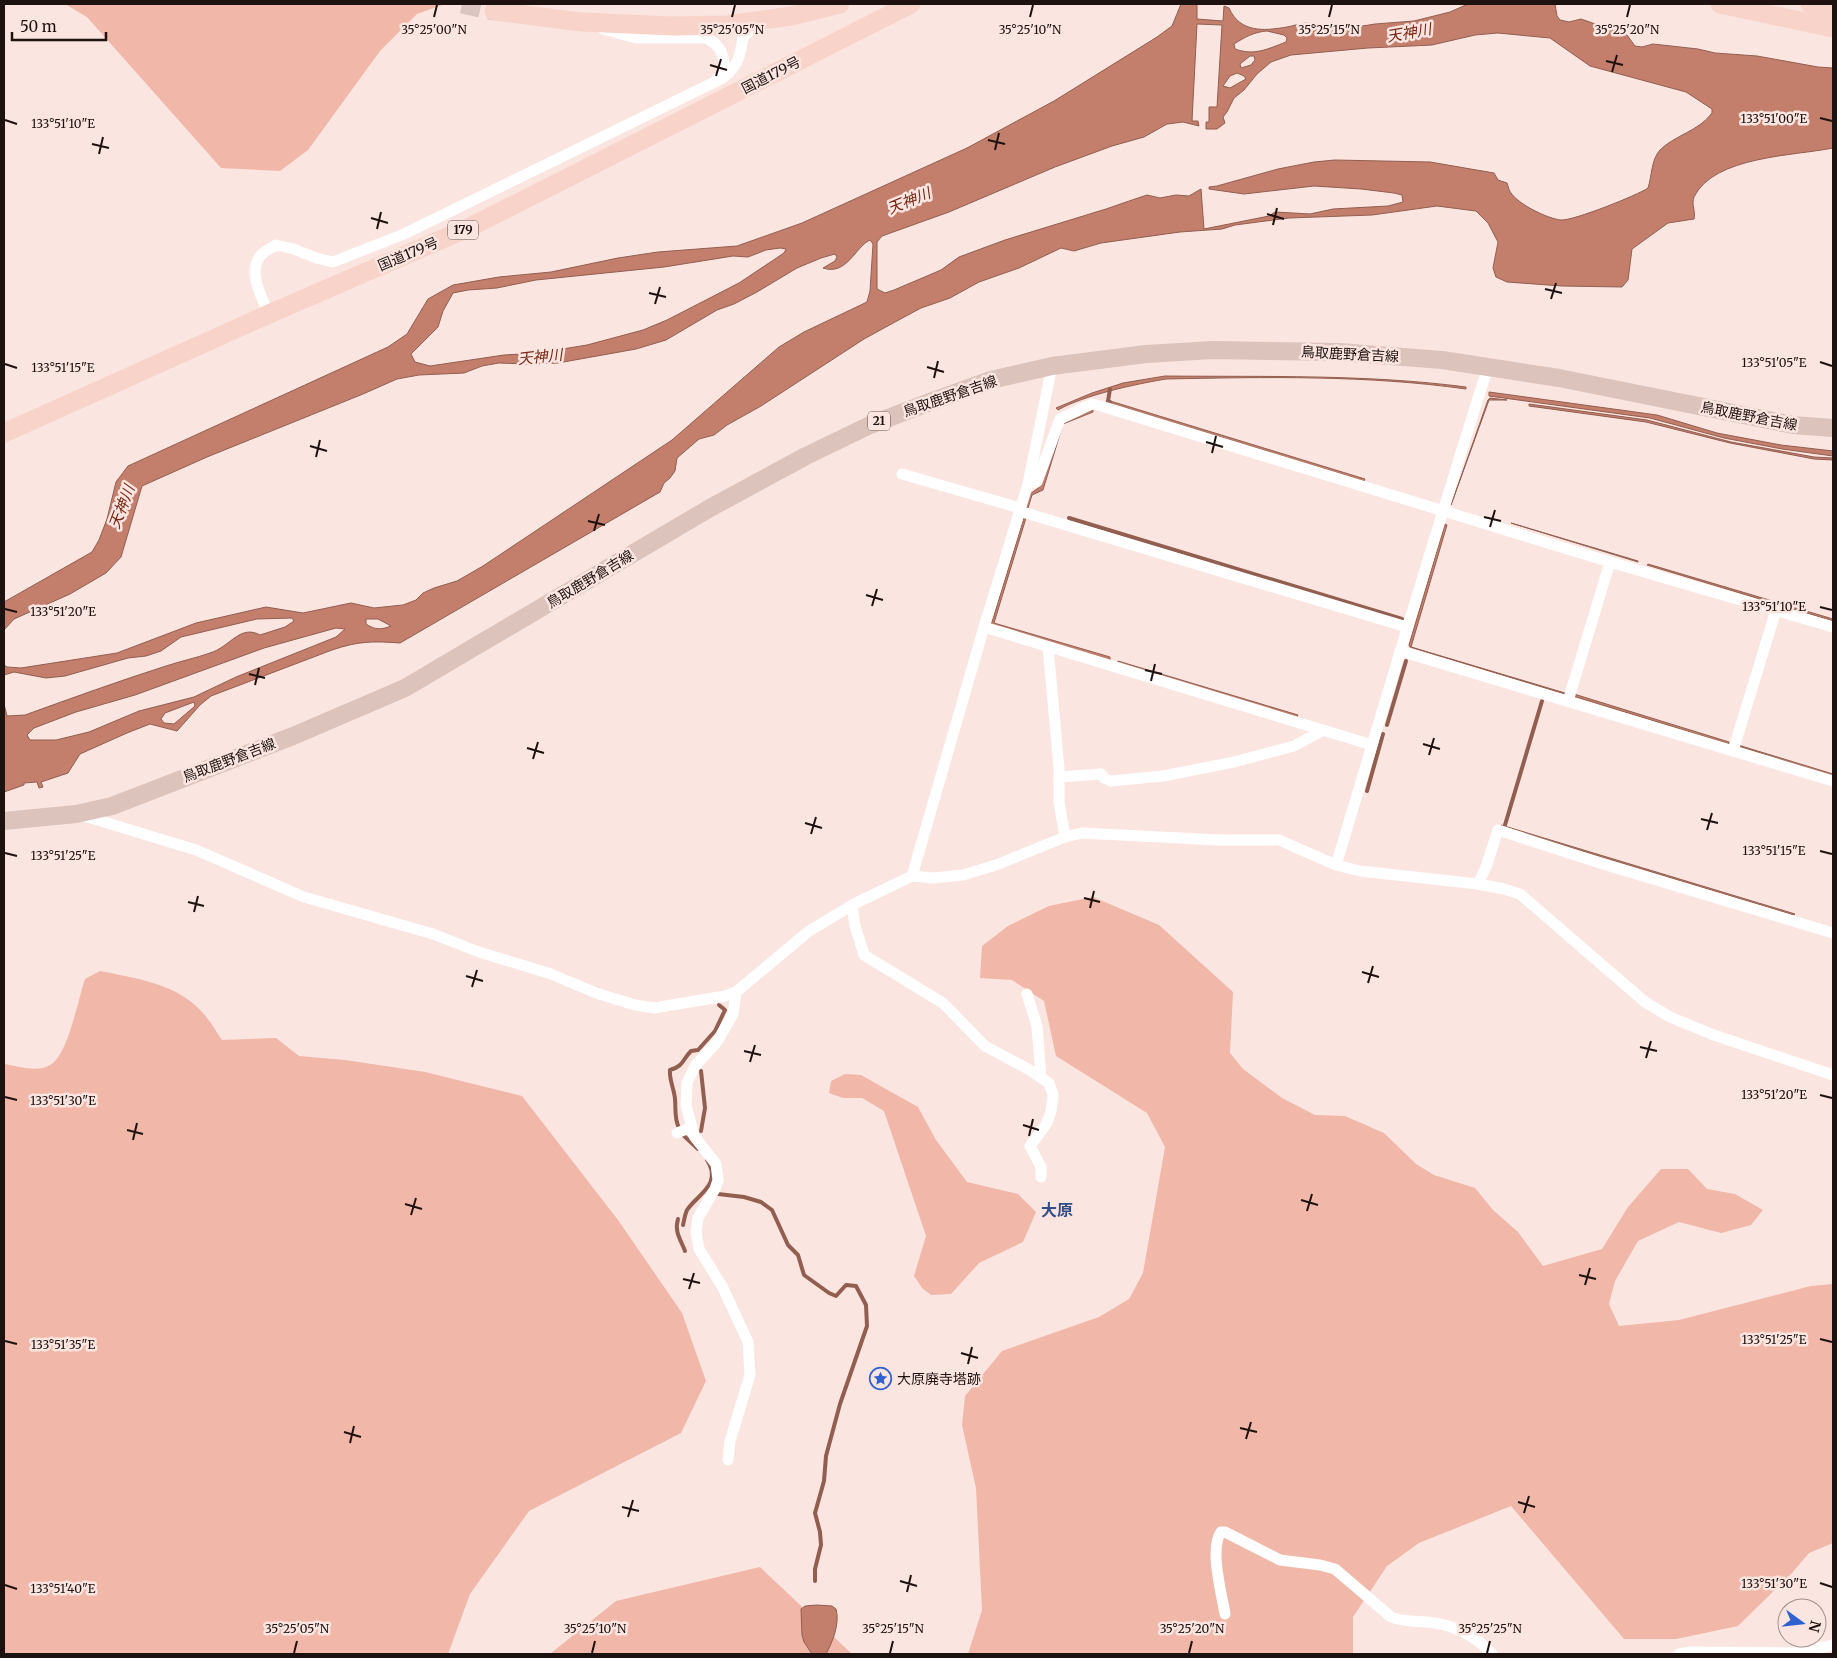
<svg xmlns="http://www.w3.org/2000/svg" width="1837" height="1658" viewBox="0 0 1837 1658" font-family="Merriweather,'Noto Sans JP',serif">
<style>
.green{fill:#f1b7a8}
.water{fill:#c37e6c;stroke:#925e50;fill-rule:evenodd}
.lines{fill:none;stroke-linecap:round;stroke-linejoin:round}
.stream{stroke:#925e50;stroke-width:4}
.trunk-tunnel{stroke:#dac5c1;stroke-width:19;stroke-dasharray:19 9;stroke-linecap:butt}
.minor{stroke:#fff;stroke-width:11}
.primary{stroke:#dcc3bc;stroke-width:18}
.trunk{stroke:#f8d3ca;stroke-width:19}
.ticks{fill:none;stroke:#1e1210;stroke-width:2}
.labels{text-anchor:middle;stroke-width:5;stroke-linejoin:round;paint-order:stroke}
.shield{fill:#fbe5e0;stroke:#60514e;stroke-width:1}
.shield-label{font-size:12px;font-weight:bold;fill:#1e1210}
.street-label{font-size:14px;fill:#1e1210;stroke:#fbe5e0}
.poi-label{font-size:14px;fill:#1e1210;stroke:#fbe5e0;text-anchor:start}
.water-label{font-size:15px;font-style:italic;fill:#792511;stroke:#fbe5e0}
.quarter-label{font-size:16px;font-weight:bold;fill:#334e86;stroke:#fbe5e0}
.ticks-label{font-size:12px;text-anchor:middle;fill:#1e1210;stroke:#fbe5e0;stroke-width:5;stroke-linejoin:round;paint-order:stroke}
</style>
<rect width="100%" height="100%" fill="#fbe5e0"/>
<g class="green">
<polygon points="65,4 445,4 417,14 380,51 308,150 280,171 221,168 87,17"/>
<polygon points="1093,897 1159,925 1233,992 1230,1053 1243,1069 1282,1098 1315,1115 1345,1116 1384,1133 1416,1164 1434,1175 1475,1188 1493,1210 1518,1232 1543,1266 1602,1249 1628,1207 1661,1169 1688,1169 1707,1189 1735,1194 1763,1210 1751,1225 1721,1233 1679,1222 1638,1241 1615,1281 1609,1304 1619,1326 1679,1320 1811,1286 1833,1284 1833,1543 1809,1553 1792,1573 1738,1626 1676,1639 1624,1639 1511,1506 1419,1543 1387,1566 1353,1617 1353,1654 968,1654 982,1610 976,1488 962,1425 965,1396 1002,1351 1099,1317 1129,1299 1143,1273 1165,1147 1147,1113 1056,1056 1044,1001 1012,980 980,978 982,946 1008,926 1049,906"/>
<path d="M100,971C134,978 174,983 199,1009C208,1017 215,1030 222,1040L276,1038L299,1056L345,1060L425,1072L522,1096L618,1220L682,1313L706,1381L681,1433L529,1511L470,1594L448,1654H4V1064C17,1066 37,1073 50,1065C68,1056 78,999 85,979Z"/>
<polygon points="845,1074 861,1075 918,1107 936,1140 967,1182 1018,1194 1036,1212 1023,1242 979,1263 951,1294 931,1295 922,1288 914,1276 926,1236 884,1111 862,1098 843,1098 829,1093 831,1081"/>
<polygon points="760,1567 852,1654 550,1654 616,1601"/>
</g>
<g class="water">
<path d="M1181,4H1197V19L1223,21L1224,6L1229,8C1240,33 1264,31 1287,27C1293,26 1301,23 1307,23C1313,24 1316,28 1320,31L1326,32L1375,24L1414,21L1450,12L1468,4H1555L1557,16L1560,20L1569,22L1581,19L1627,35L1635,46L1642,47L1653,44L1698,49L1715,53L1757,56L1818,67L1833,68V148C1794,156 1714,156 1694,197C1691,205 1696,211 1694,219L1668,223L1632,249L1628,280L1622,287L1562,286L1507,282L1496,277L1493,268L1498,242L1488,223L1476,211L1437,206L1372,215L1289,218L1235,225L1222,229L1180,232L1101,243L1074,251L1061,248L1019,268L979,282L950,298L921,308L895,322L864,339L761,406L727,425L714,435L699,439L677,458L675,471L670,478L664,483L660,492L400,643C372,641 359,641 332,650L211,696L200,705L177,731L150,724L127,733L80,754L68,773L41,782L43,787L39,788L37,782L24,783V785L4,792V704L7,716L25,715C72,698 119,681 166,666C181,661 196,658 210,653C230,647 240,624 260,635L285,627L294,621L292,618L257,619L181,637L161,651L146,656L128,658L65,676L46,678L14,672L4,675V665L7,667L21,668L117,653L196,623L266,607L303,613L351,603L374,608L403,605L416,600L423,593L434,588L457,581L483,566L672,440L779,347L804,332L867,302L870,291L873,244L870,240C855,247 847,276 823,268L835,261L837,257L835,254L821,258L797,268L757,292L734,304L717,310L666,340L636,349L558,363L526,364L499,363L482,366L464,373L419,375L397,379L363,394L207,457L142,486L121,557L106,573L70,594L14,619L4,630V602L92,552L99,540L107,519L116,482L128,466L388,347L407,334L428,299L453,285L499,277L551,272L618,258L658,252L737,246L802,223L967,148L1054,101L1157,37L1172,26ZM1197,24L1222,25L1217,107H1209V122H1206V129H1217L1225,123L1223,117L1227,112L1234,98L1244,90L1257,74L1271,62L1291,55L1368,48L1432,45L1475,35L1498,33L1550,38L1590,66L1686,92L1712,109V113C1699,131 1675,135 1660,150C1651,160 1652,176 1648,188C1638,195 1573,221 1561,220C1548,219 1518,204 1511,193C1509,191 1508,186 1507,183L1498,180L1494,173L1430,162L1335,160L1314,162L1278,169L1217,186L1209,187V189L1244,194L1314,186L1361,189L1394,193L1402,195L1403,202L1388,206L1333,209L1310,214L1275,212L1269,216L1204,229L1201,189L1189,196L1176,195L1160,198L1147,195L1135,199L1106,209L1005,240L959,257L941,270L894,290L885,293L877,289V242L882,236L949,212L1055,167L1112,146L1144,137L1167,124L1183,122L1199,126L1198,121H1192ZM1267,31L1284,35L1287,38L1286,42C1268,49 1254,56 1235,49L1234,44C1245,37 1254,32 1267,31ZM1250,56H1254L1255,60L1251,65L1241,68L1240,64ZM1237,73L1244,76L1246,79L1230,88L1223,86L1230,76ZM780,248L786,249L784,253L739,283L667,320L643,330L587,345L538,353L504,355L430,366L415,362L411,354L438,327L443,311L453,293L468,290L497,288L536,280L664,267L733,256L748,257L766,250ZM366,619H378L391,626C381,630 375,630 366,624ZM336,628L345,629L336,637L236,677L194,697L139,711L89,732L56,740H30L27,735L34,728L76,712L135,695L264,648ZM194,702L195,706L174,724L164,723L161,719L165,713Z"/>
<path d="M1165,376C1265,377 1366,374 1466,387V389C1367,375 1265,377 1166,379C1136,384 1084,395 1058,410L1056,408L1092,393L1123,383Z"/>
<polygon points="1489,392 1657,415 1717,433 1781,445 1833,451 1833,456 1782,449 1724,438 1650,418 1489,396"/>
<polygon points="1490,398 1507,400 1489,400 1451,505 1488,400"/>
<polygon points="1107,400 1365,479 1364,481 1126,408 1106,402"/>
<polygon points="1529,404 1647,420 1731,442 1814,457 1833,458 1833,460 1814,459 1730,443 1646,422 1529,406"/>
<polygon points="1093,410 1093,412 1063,424 1043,490 1032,495 1028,508 1026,508 1030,494 1041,486 1062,422"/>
<polygon points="1024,518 1026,518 994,623 1110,657 1110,660 991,625"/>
<polygon points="1511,523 1638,561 1638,562"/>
<polygon points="1445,524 1447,525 1411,647 1565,693 1565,694 1410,647 1409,645"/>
<polygon points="1648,564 1833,619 1833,621 1647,565"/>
<polygon points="1118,661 1298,715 1297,717 1117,663"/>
<polygon points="1574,694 1729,742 1729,744 1573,696"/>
<polygon points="1738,745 1833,774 1833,776 1738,746"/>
<polygon points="1501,825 1795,914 1794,915 1500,826"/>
<path d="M817,1605L832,1606L836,1609C840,1623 833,1641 826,1654H812L804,1642L802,1635L801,1609L805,1606Z"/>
</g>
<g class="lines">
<g class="stream">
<polyline points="1110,402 1108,401 1110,389"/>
<polyline points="1069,518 1402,619"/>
<polyline points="1387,725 1406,661"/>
<polyline points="1367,791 1383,734"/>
<polyline points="1505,825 1542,701"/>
<polyline points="701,1071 705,1108 701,1131"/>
<path d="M679,1128C674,1118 676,1109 675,1099C674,1088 669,1080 670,1070C684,1066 682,1060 691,1051L698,1050L715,1031L725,1010L719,1005"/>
<polyline points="683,1135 698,1149"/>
<polyline points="718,1194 744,1197 761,1202 772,1210 788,1245 798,1255 804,1275 829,1293 836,1296 846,1285 856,1286 866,1305 867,1326 840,1404 826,1456 824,1481 815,1513 820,1532 821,1545 815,1569 815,1581"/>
<path d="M678,1219C674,1232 681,1240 685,1251"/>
<path d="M683,1225C684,1221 685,1214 687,1210C697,1195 723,1184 707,1160"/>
</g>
<polyline class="trunk-tunnel" points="462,4 494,11"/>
<g class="minor">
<path d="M603,29L636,38H706C722,46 725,56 724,73L717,79"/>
<path d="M269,314C262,298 246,270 262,254C266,250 272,248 276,245L294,249L316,258L333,262L404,234L723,78C739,65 740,56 743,37L760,23"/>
<polyline points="902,474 1020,508"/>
<polyline points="1028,484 1037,482 1060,419 1092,404 1101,406 1610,562 1833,627"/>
<polyline points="1019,511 1407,627"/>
<polyline points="984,627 1372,745"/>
<polyline points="1048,647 1059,768 1059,802 1065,837"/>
<polyline points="1400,651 1833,781"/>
<polyline points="1568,701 1610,562"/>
<polyline points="1733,751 1776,610"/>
<polyline points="1059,777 1101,774 1104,778 1111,781 1163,776 1234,762 1294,746 1322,731"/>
<polyline points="81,815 196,850 304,897 433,934 479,952 551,974 596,993 635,1005 654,1008 725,996 736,992 809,931 856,903 912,876 933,878 963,875 996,865 1065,837 1082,833 1218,840 1279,840 1336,865 1360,871 1478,884 1504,889 1520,894 1645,1002 1670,1017 1711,1034 1833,1075"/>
<path d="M1336,865C1386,699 1435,533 1488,367"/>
<polyline points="912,876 984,627 1028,484 1052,366"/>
<polyline points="1478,884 1486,867 1498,830 1603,864 1833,933"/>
<polyline points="852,905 855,926 864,955 943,1003 985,1046 1028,1069 1049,1083 1053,1095 1051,1111 1047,1123 1030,1146 1041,1167 1041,1177"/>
<polyline points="1027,994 1037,1026 1041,1077"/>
<polyline points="677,1133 692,1127"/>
<polyline points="728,1460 730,1441 750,1375 748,1342 722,1286 699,1249 696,1232 698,1218 715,1189 718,1180 716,1164 694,1136 686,1105 687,1083 695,1066 717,1042 733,1014 736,992"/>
<path d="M1225,1614C1222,1595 1209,1549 1221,1532H1225L1280,1560L1320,1565L1335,1569L1391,1617C1403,1622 1413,1621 1426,1622C1452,1624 1475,1635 1492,1654"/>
<polyline points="1679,1654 1692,1652 1795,1653 1833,1645"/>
</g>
<polyline class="primary" points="4,821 76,814 112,806 293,736 405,688 710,508 806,456 870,425 930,402 991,380 1052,366 1146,354 1213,350 1339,352 1442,360 1559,378 1793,425 1833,428"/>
<g class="trunk">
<polyline points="1720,4 1833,28"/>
<polyline points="1810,4 1833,9"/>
<polyline points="494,11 581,22 673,26 727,25 791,16 840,4"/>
<polyline points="4,433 269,314 468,228 911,4"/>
</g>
</g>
<path class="ticks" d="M434,17L437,5M732,17L735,5M1030,17L1033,5M1329,17L1332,5M1627,17L1630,5M1606,61L1623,65M710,65L727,70M1612,72L1617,55M716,76L721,59M1820,118L1832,121M5,120L17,124M988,140L1005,144M92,144L109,148M995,150L999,133M99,154L103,137M1267,214L1284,219M371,218L388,223M1273,225L1277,208M377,229L381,212M1545,289L1562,293M649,293L666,297M1551,299L1556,283M655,304L660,287M1820,362L1832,366M5,364L17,368M927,367L944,372M934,378L938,361M1206,442L1223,447M310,446L327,451M1212,453L1216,436M316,457L320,440M1484,517L1501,521M588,521L605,525M1490,527L1495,510M594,531L599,514M866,595L883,600M872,606L877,589M1820,607L1832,610M5,609L17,612M1145,670L1162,674M249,674L265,678M1151,681L1155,664M255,685L259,668M1423,744L1440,749M527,748L544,753M1429,755L1434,738M533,759L538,742M1701,819L1718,823M805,823L822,828M1707,830L1712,813M811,834L816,817M1820,851L1832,854M5,853L17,856M1084,898L1100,902M188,902L204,906M1090,908L1094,891M194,912L198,896M1362,972L1379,977M466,976L483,981M1368,983L1373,966M472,987L477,970M1640,1047L1657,1051M744,1051L761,1055M1646,1058L1651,1041M750,1062L755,1045M1820,1095L1832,1098M5,1097L17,1100M1023,1125L1039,1130M127,1130L143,1134M1029,1136L1033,1119M133,1140L137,1123M1301,1200L1318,1205M405,1204L422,1209M1307,1211L1312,1194M411,1215L416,1198M1579,1275L1596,1279M683,1279L700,1283M1585,1285L1590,1268M689,1289L694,1273M1820,1339L1832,1342M5,1341L17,1344M961,1353L978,1358M968,1364L972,1347M1240,1428L1257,1432M344,1432L361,1437M1246,1439L1251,1422M350,1443L354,1426M1518,1502L1535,1507M622,1507L639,1511M1524,1513L1529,1496M628,1517L633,1500M900,1581L917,1586M1820,1583L1832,1587M5,1585L17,1589M907,1592L911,1575M294,1653L297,1641M592,1653L595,1641M890,1653L893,1641M1189,1653L1192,1641M1487,1653L1490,1641"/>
<defs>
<symbol id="sight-ring" viewBox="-11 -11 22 22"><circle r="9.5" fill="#fbe5e0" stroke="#3061d0" stroke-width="1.5"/><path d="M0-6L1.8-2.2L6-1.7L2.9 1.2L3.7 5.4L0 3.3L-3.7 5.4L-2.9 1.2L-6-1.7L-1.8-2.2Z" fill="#3061d0"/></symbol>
</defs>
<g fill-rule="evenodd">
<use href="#sight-ring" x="868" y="1366" width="25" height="25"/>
</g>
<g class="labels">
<g class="shield">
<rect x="448" y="220.5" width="30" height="19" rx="4"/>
<rect x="868" y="411.5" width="22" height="19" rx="4"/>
</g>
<g class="shield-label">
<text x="463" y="234">179</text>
<text x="879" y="425">21</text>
</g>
<g class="street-label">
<text transform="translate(771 75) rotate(-27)" y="5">国道179号</text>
<text transform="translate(408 254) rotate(-23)" y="5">国道179号</text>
<text transform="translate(1350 354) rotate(3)" y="5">鳥取鹿野倉吉線</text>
<text transform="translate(950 396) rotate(-19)" y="5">鳥取鹿野倉吉線</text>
<text transform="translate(1749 416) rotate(11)" y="5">鳥取鹿野倉吉線</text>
<text transform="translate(590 579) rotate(-31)" y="5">鳥取鹿野倉吉線</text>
<text transform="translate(229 760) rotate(-21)" y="5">鳥取鹿野倉吉線</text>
</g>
<g class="poi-label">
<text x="897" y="1384">大原廃寺塔跡</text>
</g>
<g class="water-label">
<text transform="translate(1409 33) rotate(-10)" y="5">天神川</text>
<text transform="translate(909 201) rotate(-22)" y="5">天神川</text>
<text transform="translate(540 357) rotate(-6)" y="5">天神川</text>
<text transform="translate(122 507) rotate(-69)" y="5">天神川</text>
</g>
<g class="quarter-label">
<text x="1057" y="1216">大原</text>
</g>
</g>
<g class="ticks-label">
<text x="434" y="34">35°25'00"N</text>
<text x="732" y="34">35°25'05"N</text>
<text x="1030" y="34">35°25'10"N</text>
<text x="1329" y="34">35°25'15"N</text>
<text x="1627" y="34">35°25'20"N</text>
<text x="1774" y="123">133°51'00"E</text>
<text x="63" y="128">133°51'10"E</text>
<text x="1774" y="367">133°51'05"E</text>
<text x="63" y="372">133°51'15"E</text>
<text x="1774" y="611">133°51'10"E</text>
<text x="63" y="616">133°51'20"E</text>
<text x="1774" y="855">133°51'15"E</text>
<text x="63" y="860">133°51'25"E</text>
<text x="1774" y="1099">133°51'20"E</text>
<text x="63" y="1105">133°51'30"E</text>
<text x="1774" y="1344">133°51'25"E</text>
<text x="63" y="1349">133°51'35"E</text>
<text x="1774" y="1588">133°51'30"E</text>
<text x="63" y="1593">133°51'40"E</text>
<text x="297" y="1633">35°25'05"N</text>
<text x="595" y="1633">35°25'10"N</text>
<text x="893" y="1633">35°25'15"N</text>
<text x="1192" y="1633">35°25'20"N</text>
<text x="1490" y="1633">35°25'25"N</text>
</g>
<rect width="1837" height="1658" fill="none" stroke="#1e1210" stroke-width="10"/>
<g transform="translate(1802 1623) rotate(105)"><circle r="24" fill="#fbe5e0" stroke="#a3918d"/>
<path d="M0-4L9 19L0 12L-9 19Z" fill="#3061d0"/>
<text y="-8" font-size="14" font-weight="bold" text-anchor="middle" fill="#1e1210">N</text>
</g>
<path d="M12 32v8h94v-8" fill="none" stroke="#1e1210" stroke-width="2.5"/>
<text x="20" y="32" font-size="15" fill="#1e1210" stroke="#fbe5e0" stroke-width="4" paint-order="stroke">50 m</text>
</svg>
